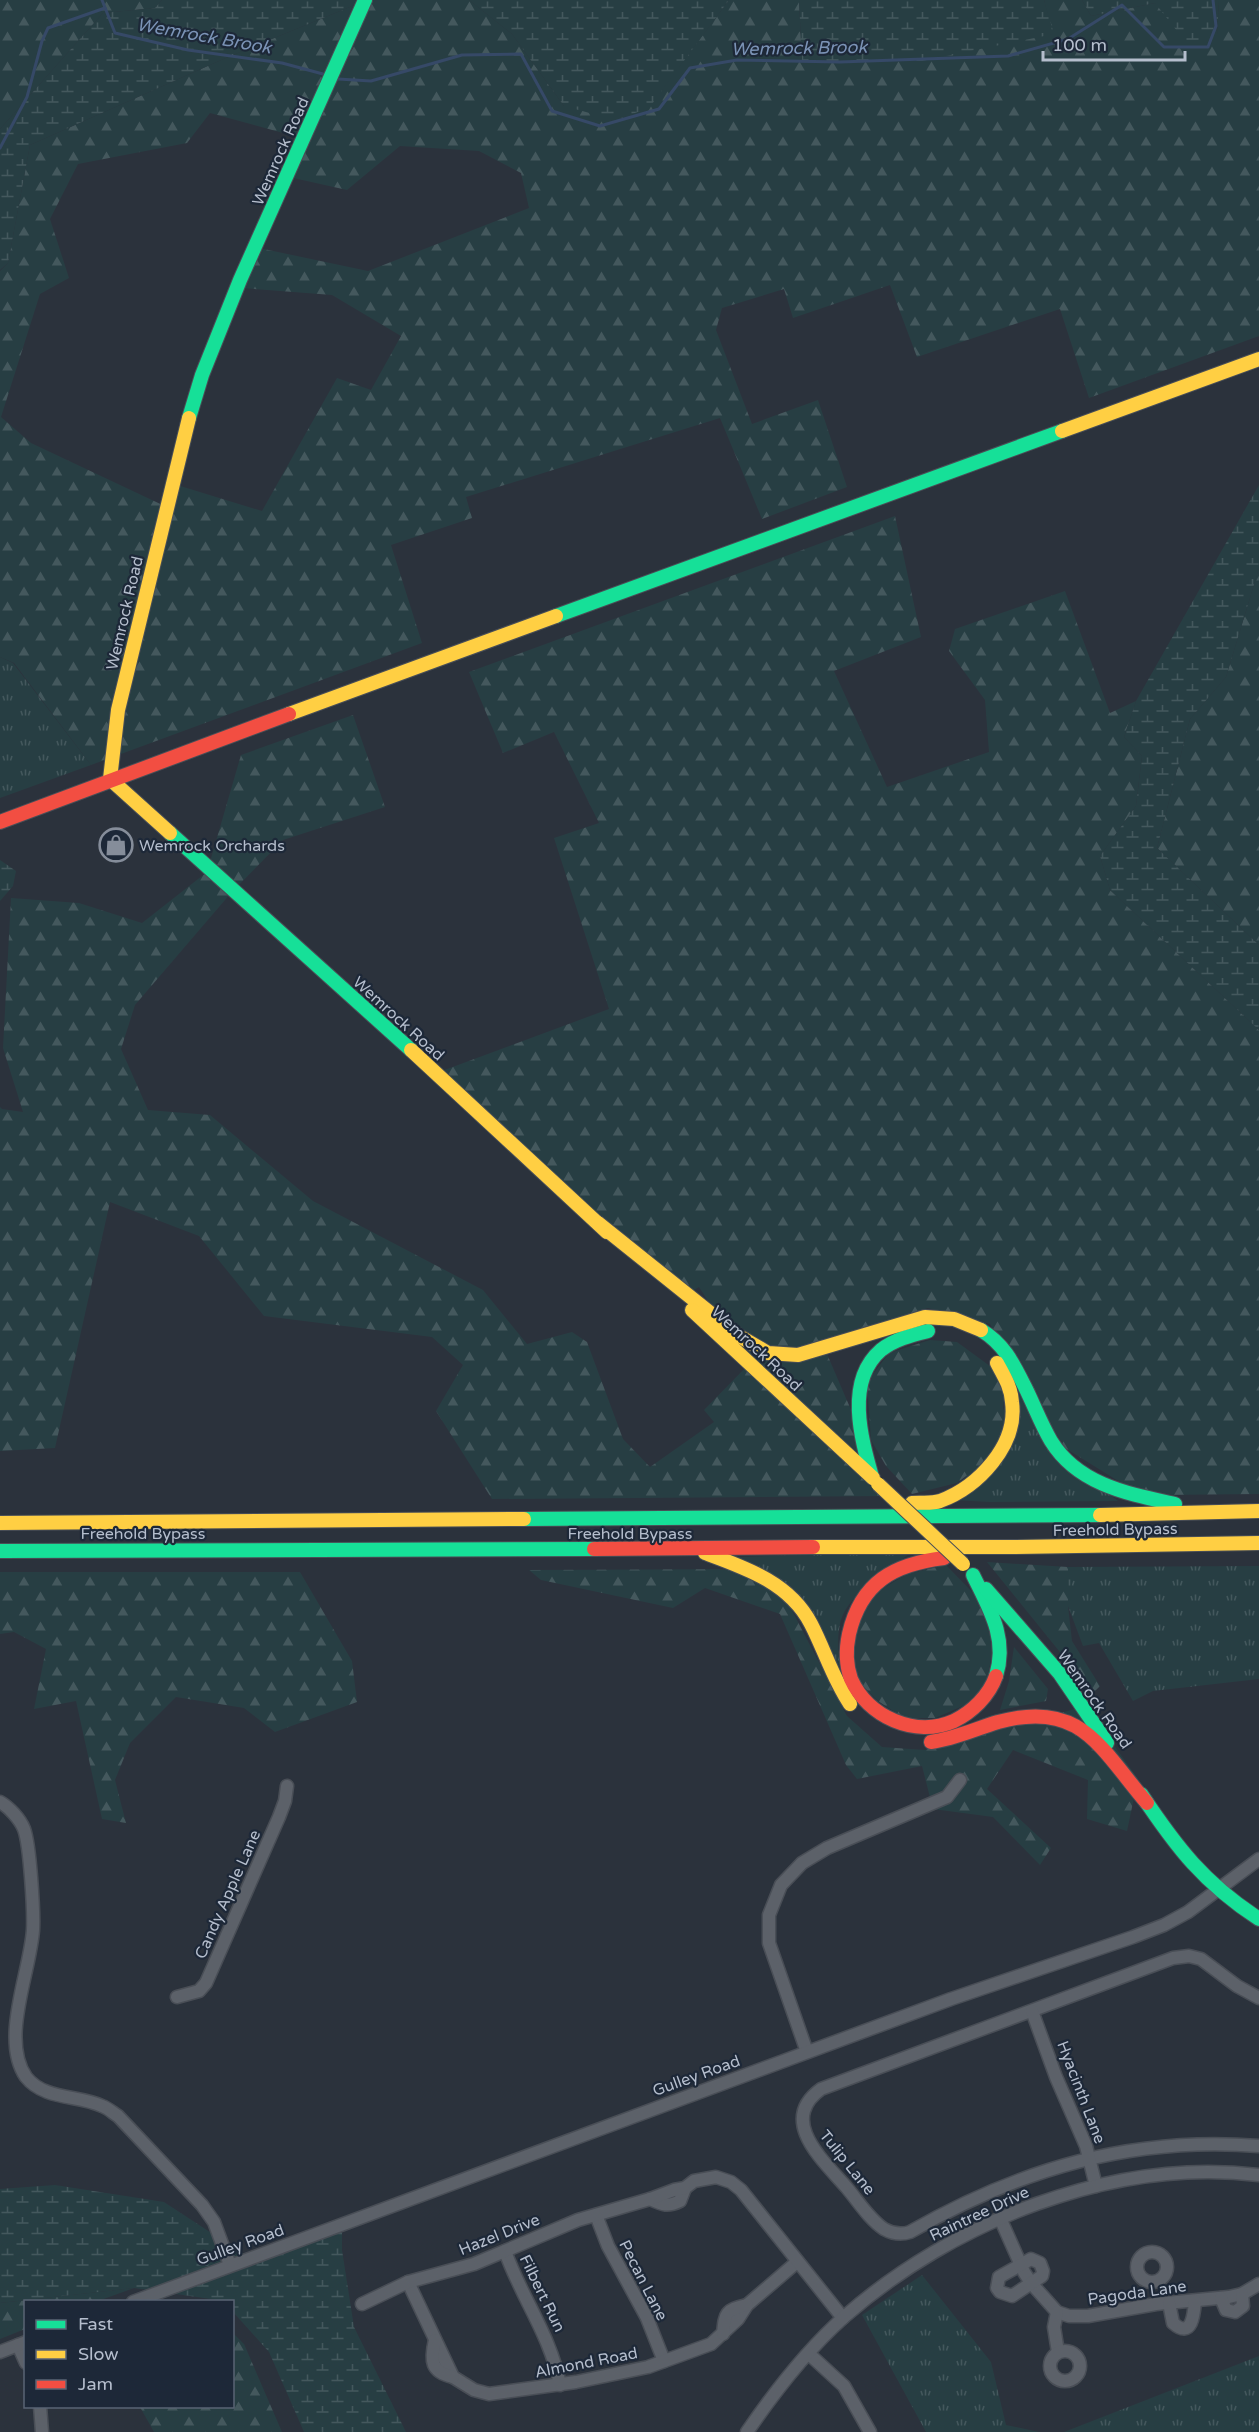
<svg xmlns="http://www.w3.org/2000/svg" width="1259" height="2432" viewBox="0 0 1259 2432" font-family="'Varela Round',sans-serif">
<style>
.grass{fill:url(#grass-tufts)}
.forest{fill:url(#forest-firs);fill-rule:evenodd}
.wetland{fill:url(#wetland-marsh)}
.lines{fill:none;stroke-linecap:round;stroke-linejoin:round}
.stream{stroke:#364967;stroke-width:3}
.street-casing{stroke:#494e56;stroke-width:15}
.fast-casing{stroke:#494e56;stroke-width:16}
.slow-casing{stroke:#494e56;stroke-width:16}
.jam-casing{stroke:#494e56;stroke-width:16}
.street{stroke:#5c6169;stroke-width:12}
.fast{stroke:#16e098;stroke-width:14}
.slow{stroke:#ffcf43;stroke-width:14}
.jam{stroke:#f24e42;stroke-width:14}
.slow-bridge-casing{stroke:#494e56;stroke-width:16;stroke-linecap:butt}
.slow-bridge{stroke:#ffcf43;stroke-width:14}
.labels{text-anchor:middle;stroke-width:4.5;stroke-linejoin:round;paint-order:stroke}
.street-label{font-size:16px;fill:#b5becd;stroke:#1d2838}
.poi-label{font-size:16px;fill:#b5becd;stroke:#1d2838;text-anchor:start}
.water-label{font-size:18px;font-style:italic;fill:#7b93b6;stroke:#1d2838}
</style>
<defs>
<pattern id="grass-tufts" width="24" height="20" patternUnits="userSpaceOnUse" patternTransform="scale(1.5)"><rect width="24" height="20" fill="#273e43"/><path d="M3 7l-1-3M5 7V3M7 7l1-3M15 17l-1-3M17 17v-4M19 17l1-3" fill="none" stroke="#44585d"/></pattern>
<pattern id="forest-firs" width="22" height="20" patternUnits="userSpaceOnUse" patternTransform="scale(1.5)"><rect width="22" height="20" fill="#273e43"/><path d="M5 1l3.5 6h-7zM16 11l3.5 6h-7z" fill="#44585d"/></pattern>
<pattern id="wetland-marsh" width="20" height="14" patternUnits="userSpaceOnUse" patternTransform="scale(1.5)"><rect width="20" height="14" fill="#273e43"/><path d="M1 5h8M5 5V1M11 12h8M15 12V8" fill="none" stroke="#44585d"/></pattern>
</defs>
<rect width="100%" height="100%" fill="#2b323c"/>
<g class="grass">
<polygon points="0,657 13,663 91,765 0,798"/>
<polygon points="1017,1385 1045,1445 1118,1501 990,1502 953,1500"/>
<path d="M911,1552C890,1570 849,1593 841,1620C836,1636 839,1656 840,1672L810,1610L736,1557Z"/>
<polygon points="1259,1566 1259,1679 1153,1691 1133,1701 1099,1643 1083,1646 1068,1606 1068,1567"/>
<polygon points="922,2275 991,2362 1006,2425 1039,2432 926,2432 862,2315"/>
<polygon points="1259,2356 1259,2432 1064,2432"/>
</g>
<g class="forest">
<polygon points="0,0 162,0 155,8 103,13 0,129"/>
<path d="M367,0H469L512,34L564,106L649,107L729,0H799L802,62L1053,34L1044,0H1082L1091,16L1155,3L1217,35L1219,0H1259V336L1089,398L1060,309L917,357L890,285L793,318L784,289L722,308L716,330L752,424L818,400L847,487L762,519L720,418L466,497L472,518L391,545L422,643L91,765L14,663L0,657V271L8,263L30,145L228,57ZM210,113L305,139L289,177L347,190L400,146L479,151L521,173L529,208L368,271L259,248L242,288L332,295L401,336L371,390L337,378L262,511L177,485L171,509L31,443L1,417L40,294L69,278L50,219L78,164L187,143Z"/>
<polygon points="895,516 921,637 834,671 887,787 989,752 985,700 949,651 955,629 1065,591 1110,713 1136,701 1124,737 1142,756 1136,806 1100,856 1110,890 1259,1030 1259,1494 1160,1495 1128,1487 1065,1448 990,1324 928,1308 821,1340 888,1496 492,1499 436,1411 463,1365 432,1337 264,1316 199,1236 110,1202 55,1448 0,1451 0,1107 2,1109 23,1112 3,1048 11,898 79,903 142,923 207,872 241,755 353,715 385,807 283,840 231,893 135,1005 121,1049 148,1110 210,1115 313,1201 483,1290 527,1344 572,1332 587,1342 623,1439 650,1467 714,1422 704,1410 749,1364 699,1287 680,1298 431,1075 609,1009 554,838 599,823 554,732 503,753 469,672"/>
<polygon points="1259,568 1259,945 1157,848 1190,719 1226,677"/>
<polygon points="930,1340 957,1342 994,1369 1004,1396 1002,1428 987,1460 957,1483 912,1494 886,1466 871,1440 867,1382 889,1353"/>
<polygon points="987,1562 1068,1567 1068,1606 1072,1641 1100,1686 1093,1693"/>
<polygon points="946,1565 977,1597 995,1639 986,1684 965,1705 935,1718 904,1718 878,1701 857,1680 852,1646 861,1613 877,1592 907,1574"/>
<polygon points="759,1569 788,1603 847,1716 882,1747 925,1750 1086,1706 1138,1779 1127,1831 1087,1819 1088,1780 1013,1750 987,1789 1051,1848 1040,1865 993,1817 933,1809 922,1766 857,1779 846,1765 780,1614 705,1588 673,1608 541,1580 529,1570"/>
<polygon points="0,1572 300,1572 352,1661 357,1702 275,1732 244,1708 176,1697 130,1743 115,1780 126,1823 102,1819 76,1701 34,1709 46,1649 14,1632 0,1634"/>
<polygon points="1014,1647 1048,1689 1046,1701 1000,1710 1009,1681"/>
<polygon points="134,2288 98,2301 26,2302 25,2329 0,2339 0,2303"/>
<polygon points="233,2333 244,2344 282,2432 154,2432 140,2407 232,2406"/>
</g>
<g class="wetland">
<polygon points="162,0 367,0 228,57 30,145 8,263 0,270 0,129 103,13 155,8"/>
<polygon points="469,0 729,0 649,108 615,120 564,106 512,34"/>
<polygon points="799,0 1044,0 1054,34 922,61 802,62"/>
<polygon points="1082,0 1219,0 1217,35 1192,50 1155,3 1091,16"/>
<polygon points="1259,485 1259,568 1226,677 1190,719 1157,848 1259,945 1259,1030 1110,890 1100,856 1136,806 1142,756 1124,737 1136,701"/>
<polygon points="0,860 16,871 13,886 0,901"/>
<polygon points="55,2185 164,2202 245,2255 342,2220 342,2250 354,2327 406,2432 304,2432 269,2352 233,2312 232,2302 134,2288 0,2303 0,2189"/>
</g>
<g class="lines">
<g class="stream">
<polyline points="102,0 115,33 188,50 282,63 323,74"/>
<polyline points="338,79 371,81 462,55 521,54 552,111 600,126 659,109 690,68 737,60 840,62 1008,56 1068,39 1122,5 1164,47 1208,47 1216,26 1213,0"/>
<polyline points="0,148 27,97 42,41 48,28 105,8"/>
</g>
<defs>
<g id="street">
<path d="M0,1802C9,1807 20,1819 24,1829C30,1845 34,1911 33,1930C30,1973 0,2039 26,2077C44,2100 78,2095 102,2106C108,2108 113,2113 118,2116L202,2205L214,2222L230,2265"/>
<polyline points="177,1997 199,1991 206,1983 279,1817 285,1801 287,1786"/>
<path d="M1259,1998L1237,1986L1201,1959L1189,1956L1173,1958L821,2089C777,2121 824,2161 847,2188C858,2201 869,2219 884,2229C893,2234 901,2235 910,2232C1020,2169 1132,2136 1259,2146"/>
<polyline points="1032,2011 1056,2077 1086,2146 1096,2186"/>
<polyline points="807,2052 769,1943 769,1915 781,1885 802,1863 827,1848 947,1797 960,1780"/>
<path d="M650,2199C663,2205 668,2207 680,2201L685,2188"/>
<polyline points="596,2215 608,2246 647,2318 664,2361"/>
<polyline points="1000,2218 1024,2272 1031,2283 1057,2312 1069,2316 1088,2316 1156,2304 1229,2297 1242,2294 1259,2284"/>
<path d="M505,2251C521,2297 551,2336 560,2385"/>
<circle cx="1152" cy="2267" r="15"/>
<polygon points="1031,2259 1040,2263 1043,2271 1042,2276 1012,2296 1000,2292 997,2288 999,2277"/>
<polyline points="408,2282 453,2377 474,2390 489,2394 576,2382 648,2367 711,2344 738,2319 747,2305 797,2262"/>
<polyline points="1221,2298 1226,2310 1235,2312 1243,2306 1242,2294"/>
<polyline points="133,2302 951,1999 1133,1937 1164,1925 1188,1912 1259,1859"/>
<path d="M1169,2303L1173,2323C1192,2340 1194,2314 1195,2301"/>
<polyline points="362,2304 408,2282 474,2264 578,2220 650,2199 674,2190 685,2188 694,2181 716,2177 731,2182 741,2190 843,2318"/>
<polyline points="1057,2312 1054,2327 1058,2352"/>
<path d="M723,2334C725,2313 725,2310 747,2305"/>
<path d="M435,2340C430,2361 431,2372 453,2377"/>
<polyline points="18,2345 26,2363"/>
<circle cx="1065" cy="2366" r="15"/>
<polyline points="0,2352 26,2342"/>
<polyline points="809,2354 844,2386 870,2432"/>
<polyline points="40,2406 42,2432"/>
<path d="M747,2432C775,2391 807,2350 844,2317C952,2222 1113,2157 1259,2175"/>
</g>
<g id="fast">
<polyline points="189,418 202,375 240,280 365,0"/>
<polyline points="556,616 1062,431"/>
<polyline points="170,833 411,1050"/>
<path d="M981,1330C1004,1344 1013,1363 1025,1387C1034,1405 1041,1424 1051,1441C1078,1485 1129,1494 1175,1504"/>
<path d="M872,1477C861,1438 845,1381 881,1350C895,1339 912,1335 928,1331"/>
<polyline points="524,1519 1100,1515"/>
<polyline points="0,1551 594,1549"/>
<path d="M973,1575C989,1608 1008,1638 996,1676"/>
<polyline points="986,1589 1060,1674 1107,1743"/>
<path d="M1141,1794C1177,1848 1204,1883 1259,1919"/>
</g>
<g id="slow">
<polyline points="1062,431 1259,359"/>
<polyline points="289,714 556,616"/>
<polyline points="170,833 110,779 118,710 189,418"/>
<polyline points="411,1050 607,1232"/>
<polyline points="598,1223 739,1336 768,1353 798,1355 925,1317 954,1319 981,1330"/>
<polyline points="692,1310 873,1478"/>
<path d="M912,1503C921,1502 931,1504 940,1501C978,1487 1018,1445 1012,1402C1011,1387 1004,1376 997,1363"/>
<polyline points="1100,1515 1259,1511"/>
<polyline points="0,1523 524,1519"/>
<polyline points="813,1547 1013,1547 1259,1543"/>
<path d="M705,1553C746,1568 790,1583 811,1624C825,1651 833,1679 850,1704"/>
</g>
<g id="jam">
<polyline points="0,822 289,714"/>
<polyline points="594,1549 813,1547"/>
<path d="M944,1558C894,1564 861,1582 849,1634C846,1648 846,1665 851,1679C868,1717 915,1738 954,1721C972,1712 989,1696 996,1676"/>
<path d="M931,1742C954,1739 975,1729 998,1722C1081,1699 1100,1748 1147,1803"/>
</g>
</defs>
<use href="#street" class="street-casing"/>
<use href="#fast" class="fast-casing"/>
<use href="#slow" class="slow-casing"/>
<use href="#jam" class="jam-casing"/>
<use href="#street" class="street"/>
<use href="#fast" class="fast"/>
<use href="#slow" class="slow"/>
<use href="#jam" class="jam"/>
<defs>
<polyline id="slow-bridge" points="878,1484 963,1564"/>
</defs>
<use href="#slow-bridge" class="slow-bridge-casing"/>
<use href="#slow-bridge" class="slow-bridge"/>
</g>
<defs>
<symbol id="shop-ring" viewBox="-11 -11 22 22"><circle r="9.5" fill="#1d2838" stroke="#858d9a" stroke-width="1.5"/><path d="M-5-2.5h2.3a2.7 3.5 0 0 1 5.4 0H5L5.5 6h-11ZM-1.5-2.5h3a1.5 2.3 0 0 0-3 0Z" fill="#858d9a"/></symbol>
</defs>
<g fill-rule="evenodd">
<use href="#shop-ring" x="97" y="826" width="38" height="38"/>
</g>
<g class="labels">
<g class="street-label">
<text transform="translate(280 151) rotate(-66)" y="6">Wemrock Road</text>
<text transform="translate(124 613) rotate(-77)" y="6">Wemrock Road</text>
<text transform="translate(399 1018) rotate(42)" y="6">Wemrock Road</text>
<text transform="translate(757 1348) rotate(43)" y="6">Wemrock Road</text>
<text transform="translate(1115 1529) rotate(-1)" y="6">Freehold Bypass</text>
<text x="143" y="1539">Freehold Bypass</text>
<text x="630" y="1539">Freehold Bypass</text>
<text transform="translate(1095 1699) rotate(55)" y="6">Wemrock Road</text>
<text transform="translate(227 1894) rotate(-66)" y="6">Candy Apple Lane</text>
<text transform="translate(696 2075) rotate(-20)" y="6">Gulley Road</text>
<text transform="translate(1082 2092) rotate(69)" y="6">Hyacinth Lane</text>
<text transform="translate(848 2162) rotate(51)" y="6">Tulip Lane</text>
<text transform="translate(979 2213) rotate(-25)" y="6">Raintree Drive</text>
<text transform="translate(499 2234) rotate(-22)" y="6">Hazel Drive</text>
<text transform="translate(240 2244) rotate(-20)" y="6">Gulley Road</text>
<text transform="translate(644 2280) rotate(63)" y="6">Pecan Lane</text>
<text transform="translate(1137 2292) rotate(-8)" y="6">Pagoda Lane</text>
<text transform="translate(543 2293) rotate(64)" y="6">Filbert Run</text>
<text transform="translate(586 2362) rotate(-11)" y="6">Almond Road</text>
</g>
<g class="poi-label">
<text x="139" y="851">Wemrock Orchards</text>
</g>
<g class="water-label">
<text transform="translate(204 36) rotate(10)" y="6">Wemrock Brook</text>
<text transform="translate(799 48) rotate(-1)" y="6">Wemrock Brook</text>
</g>
</g>
<rect x="24" y="2300" width="210" height="108" fill="#1d2838" stroke="#5a6474" stroke-width="1.5"/>
<rect x="36" y="2320" width="30" height="9" fill="#16e098" stroke="#5a6474" stroke-width="1.5"/>
<text x="78" y="2330" font-size="18" fill="#b5becd">Fast</text>
<rect x="36" y="2350" width="30" height="9" fill="#ffcf43" stroke="#5a6474" stroke-width="1.5"/>
<text x="78" y="2360" font-size="18" fill="#b5becd">Slow</text>
<rect x="36" y="2380" width="30" height="9" fill="#f24e42" stroke="#5a6474" stroke-width="1.5"/>
<text x="78" y="2390" font-size="18" fill="#b5becd">Jam</text>
<path d="M1043 51v9h142v-9" fill="none" stroke="#b5becd" stroke-width="3"/>
<text x="1052" y="51" font-size="18" fill="#b5becd" stroke="#1d2838" stroke-width="4.5" paint-order="stroke">100 m</text>
</svg>
